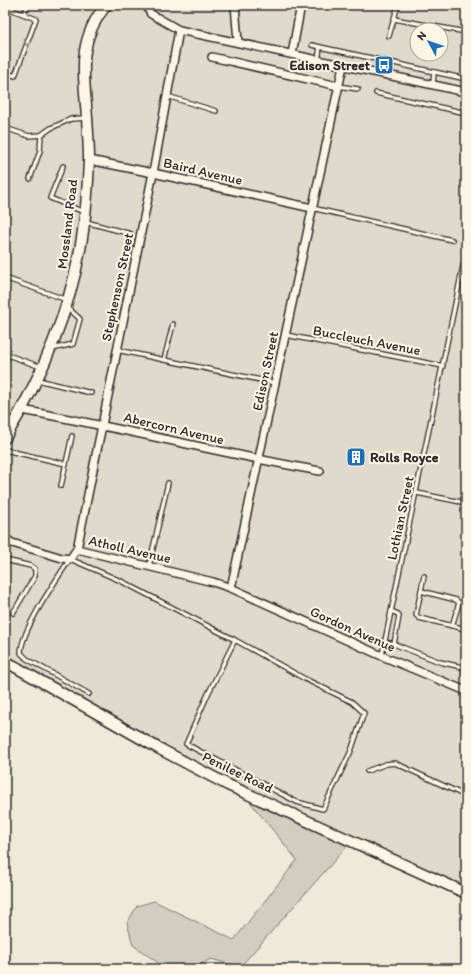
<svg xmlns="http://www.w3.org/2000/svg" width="471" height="974" viewBox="0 0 471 974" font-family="Itim,sans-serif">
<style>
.built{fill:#e0dacc;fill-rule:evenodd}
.green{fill:#d2cdc0;stroke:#7e7c76}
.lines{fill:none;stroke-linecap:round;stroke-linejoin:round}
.lane-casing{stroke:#2b2b2b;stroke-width:6}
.street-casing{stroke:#2b2b2b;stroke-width:10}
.secondary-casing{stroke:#2b2b2b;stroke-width:13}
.lane{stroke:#fcf5e5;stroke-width:3.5}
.street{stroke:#fcf5e5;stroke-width:7}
.secondary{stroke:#fcf5e5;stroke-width:10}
.oneway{stroke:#949088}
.labels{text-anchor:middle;stroke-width:4;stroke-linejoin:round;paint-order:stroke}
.poi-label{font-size:14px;font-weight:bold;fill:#2b2b2b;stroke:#fcf5e5;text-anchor:end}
.street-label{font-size:14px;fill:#2b2b2b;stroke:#fcf5e5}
</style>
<rect width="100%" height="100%" fill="#efe9da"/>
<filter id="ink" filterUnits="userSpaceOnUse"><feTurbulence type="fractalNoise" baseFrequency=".025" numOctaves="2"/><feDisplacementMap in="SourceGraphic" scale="8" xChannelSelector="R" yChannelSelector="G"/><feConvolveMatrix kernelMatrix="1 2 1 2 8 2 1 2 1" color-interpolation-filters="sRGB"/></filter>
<g filter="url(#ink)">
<path class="built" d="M5,5H466V887L224,779L5,667ZM417,30H441V54H417Z"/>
<polygon class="green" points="246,797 350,843 240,967 211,959 192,969 167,969 133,945 127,923 137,906 154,901 234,940 297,860"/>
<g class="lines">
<defs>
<g id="lane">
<polyline points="5,7 36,19 15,76 5,72"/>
<polyline points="24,14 28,5"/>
<polyline points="394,19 466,32"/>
<polyline points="389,36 398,5"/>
<polyline points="312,45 320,47"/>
<polyline points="318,60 320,47 385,61"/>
<polyline points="381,74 385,61 466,79"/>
<polyline points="433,85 434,72"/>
<polyline points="338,86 358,89"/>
<polyline points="376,93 466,113"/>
<polyline points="167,96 216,111"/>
<polyline points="5,128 29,136 41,135 51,128 71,119 86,118"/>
<polyline points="63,166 50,198 84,212"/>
<polyline points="30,179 40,151 41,135"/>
<polyline points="312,208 452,240"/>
<polyline points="86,222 131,234"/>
<polyline points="5,278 67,300"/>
<polyline points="286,335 443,366"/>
<polyline points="52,349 73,344 80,319 67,307"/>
<polyline points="117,350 275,383"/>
<polyline points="5,354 41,367"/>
<polyline points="164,360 173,324"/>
<polyline points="5,362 8,355"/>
<polyline points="38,380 91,393"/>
<polyline points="5,450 66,464"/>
<polyline points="61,486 72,436"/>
<polyline points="417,493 466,503"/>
<polyline points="5,560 31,566 35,569 35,576 13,613"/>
<polyline points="149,566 168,483"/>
<polyline points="424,576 416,615 419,618 466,629"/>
<polyline points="421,591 456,600 459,603 452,626"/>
<polyline points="391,611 398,614 399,616 394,644"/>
<polyline points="385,642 394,644 440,662 466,668"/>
<polyline points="382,655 463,266"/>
<path d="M89,694L27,659L21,653C21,630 57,579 70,559L121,581L235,640L207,696L186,744L297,802L323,809L351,751L364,713L352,702L305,679L235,640"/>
<polyline points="367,771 386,764 395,763 466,796"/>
</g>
<g id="street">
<polyline points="146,5 151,14 179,30 466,92"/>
<polyline points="235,5 238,42"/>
<polyline points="292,54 301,5"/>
<polyline points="212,57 338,86"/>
<polyline points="89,160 153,173 312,208"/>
<path d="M22,410C122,428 220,453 320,471"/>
<polyline points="5,538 12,543 62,558 70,559 77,549 153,173 179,30"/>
<polyline points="77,549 213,582 231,588 382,656 466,691"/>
<polyline points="231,588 343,66"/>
</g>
<g id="secondary">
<path d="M5,438C42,377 71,309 82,238C86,213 88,186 89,160C89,146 88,132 87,118C84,74 76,42 106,5"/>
<polyline points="5,661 158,748 228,785 466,893"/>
</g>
</defs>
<use href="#lane" class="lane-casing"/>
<use href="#street" class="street-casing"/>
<use href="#secondary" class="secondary-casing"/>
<use href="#lane" class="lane"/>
<use href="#street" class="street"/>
<use href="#secondary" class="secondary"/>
</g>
<defs><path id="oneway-chevron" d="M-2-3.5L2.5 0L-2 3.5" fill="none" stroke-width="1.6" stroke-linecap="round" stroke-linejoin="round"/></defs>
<use class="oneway" href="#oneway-chevron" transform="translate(27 43) rotate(111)"/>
</g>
<defs>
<symbol id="bus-square" viewBox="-11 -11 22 22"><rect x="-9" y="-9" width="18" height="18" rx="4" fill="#1f6fb2" stroke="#fcf5e5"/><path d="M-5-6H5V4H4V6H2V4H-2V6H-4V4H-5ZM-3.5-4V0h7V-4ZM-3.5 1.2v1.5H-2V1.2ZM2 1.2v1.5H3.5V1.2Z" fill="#fff"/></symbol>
<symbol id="building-square" viewBox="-11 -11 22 22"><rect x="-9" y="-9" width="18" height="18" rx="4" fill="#1f6fb2" stroke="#fcf5e5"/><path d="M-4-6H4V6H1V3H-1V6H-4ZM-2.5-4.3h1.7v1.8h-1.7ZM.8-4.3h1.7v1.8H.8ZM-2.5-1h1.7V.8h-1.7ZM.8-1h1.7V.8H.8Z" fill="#fff"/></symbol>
</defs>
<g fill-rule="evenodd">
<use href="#bus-square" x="373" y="54" width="22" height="22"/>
<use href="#building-square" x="345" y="446" width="22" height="22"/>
</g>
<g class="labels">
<g class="poi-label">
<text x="370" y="70">Edison Street</text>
<text x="370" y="462" text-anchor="start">Rolls Royce</text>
</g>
<g class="street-label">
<text transform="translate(203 171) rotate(13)" y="5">Baird Avenue</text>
<text transform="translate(67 224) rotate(-83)" y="5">Mossland Road</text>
<text transform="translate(117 287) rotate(-78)" y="5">Stephenson Street</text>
<text transform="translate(367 340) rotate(11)" y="5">Buccleuch Avenue</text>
<text transform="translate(265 371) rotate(-78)" y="5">Edison Street</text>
<text transform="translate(174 428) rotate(13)" y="5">Abercorn Avenue</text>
<text transform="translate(400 518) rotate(-78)" y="5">Lothian Street</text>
<text transform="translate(130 549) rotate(13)" y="5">Atholl Avenue</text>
<text transform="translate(353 629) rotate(24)" y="5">Gordon Avenue</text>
<text transform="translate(238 772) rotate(26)" y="5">Penilee Road</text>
</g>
</g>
<rect width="471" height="974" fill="none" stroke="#fcf5e5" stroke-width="20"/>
<rect x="10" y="10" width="451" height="954" fill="none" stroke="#2b2b2b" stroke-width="1.5" filter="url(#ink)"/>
<g transform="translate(429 42) rotate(310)"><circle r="19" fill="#fcf5e5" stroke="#a8a49b"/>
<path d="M0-3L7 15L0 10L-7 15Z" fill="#1f6fb2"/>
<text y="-6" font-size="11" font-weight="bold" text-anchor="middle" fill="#2b2b2b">N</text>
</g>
</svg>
